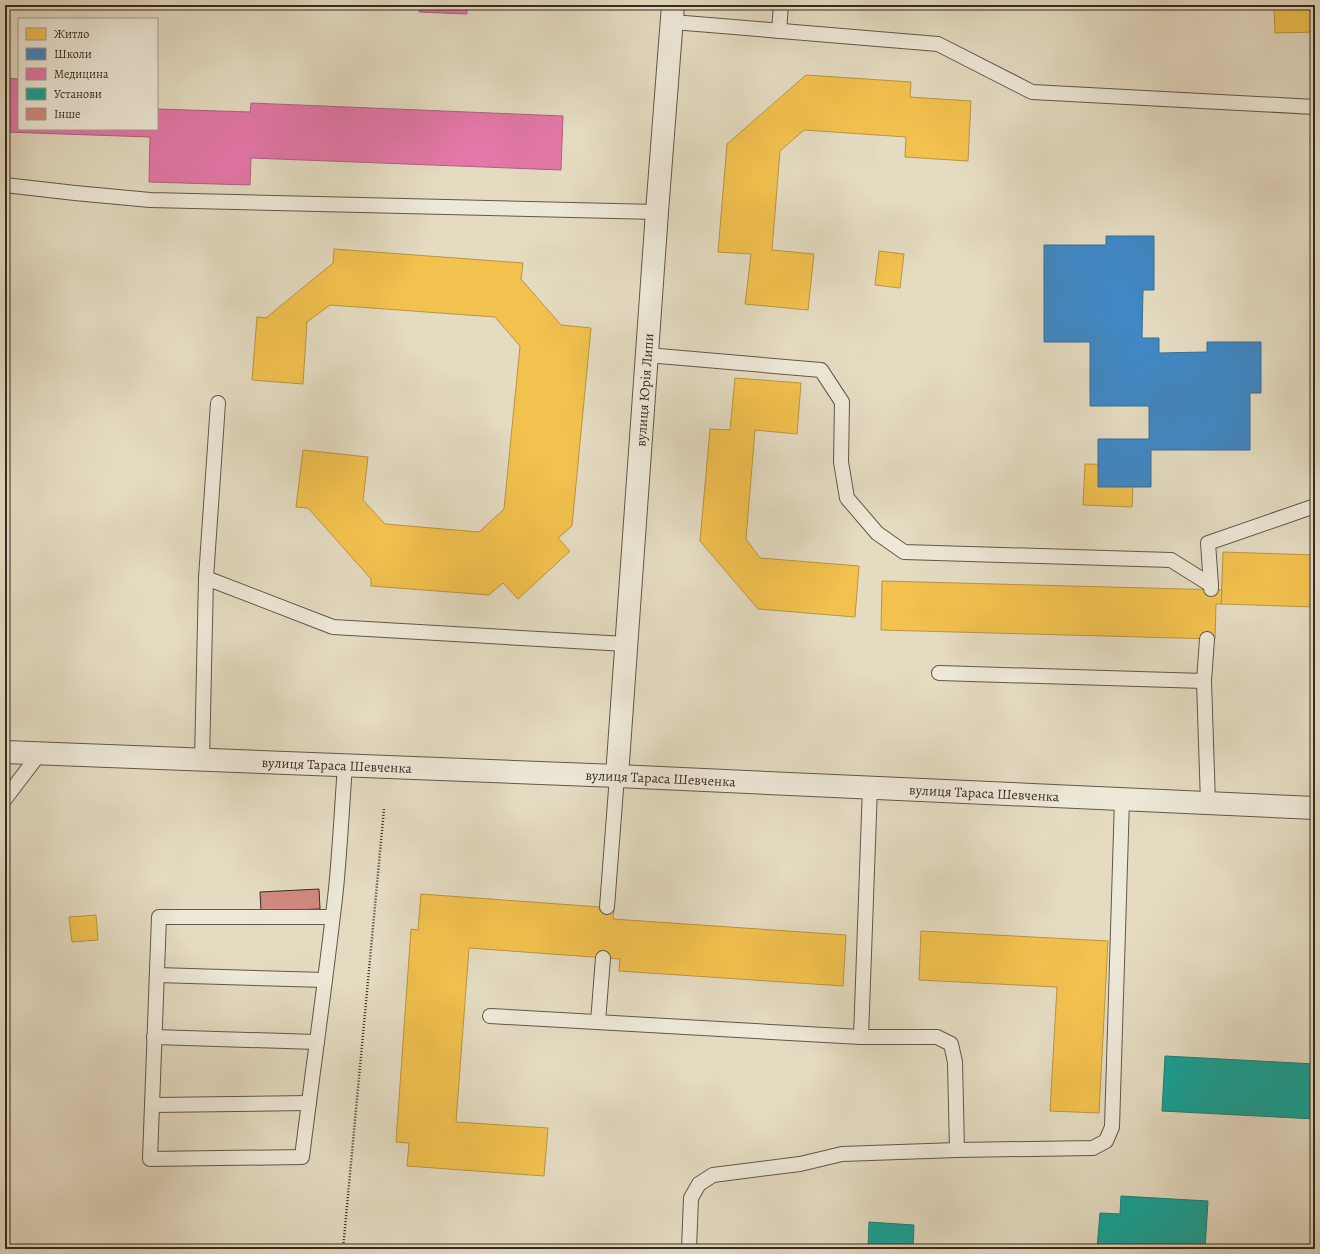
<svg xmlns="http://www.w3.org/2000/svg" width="1320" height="1254" viewBox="0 0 1320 1254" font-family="Alegreya,serif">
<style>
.homes{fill:#f2c14e;stroke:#ba9441}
.schools{fill:#3f88c5;stroke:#3d6c94}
.health{fill:#e377a8;stroke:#af6080}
.public{fill:#17a398;stroke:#217f75}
.building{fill:#d18a7f;stroke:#372b22}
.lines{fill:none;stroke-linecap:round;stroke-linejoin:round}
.service-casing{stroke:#62574a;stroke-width:16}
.minor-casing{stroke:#62574a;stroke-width:24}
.tertiary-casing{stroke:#62574a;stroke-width:24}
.path{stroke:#372b22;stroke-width:2.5;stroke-dasharray:1 2;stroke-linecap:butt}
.service{stroke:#ede8d7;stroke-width:14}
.minor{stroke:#ede8d7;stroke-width:22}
.tertiary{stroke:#ede8d7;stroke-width:22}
.labels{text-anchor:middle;stroke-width:4;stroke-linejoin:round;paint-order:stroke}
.street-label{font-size:14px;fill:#372b22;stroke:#ede8d7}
</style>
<rect width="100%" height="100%" fill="#e4dbc1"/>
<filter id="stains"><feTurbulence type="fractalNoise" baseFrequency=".005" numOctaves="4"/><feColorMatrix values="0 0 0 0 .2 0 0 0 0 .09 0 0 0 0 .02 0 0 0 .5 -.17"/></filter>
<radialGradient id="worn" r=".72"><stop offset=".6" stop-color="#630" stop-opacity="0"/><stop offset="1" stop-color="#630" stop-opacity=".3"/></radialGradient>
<g class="homes">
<polygon points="1315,6 1315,32 1275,33 1274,7"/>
<polygon points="806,75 911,82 910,97 971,101 968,161 905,157 906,137 804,130 780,151 772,250 814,254 808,310 745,304 751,254 718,252 727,144"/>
<polygon points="1315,137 1315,166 1312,167 1310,138"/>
<polygon points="334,249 523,263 521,279 561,325 591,328 572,526 558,538 570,551 518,599 503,583 489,595 371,586 371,579 308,508 296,507 303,450 368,457 363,500 385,524 479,532 504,509 520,346 495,317 330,305 307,322 303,384 252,380 257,317 268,318 267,317 333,263"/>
<polygon points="879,251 904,254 900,288 875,285"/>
<polygon points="735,378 801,383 797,434 755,430 746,539 760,558 859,566 855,617 758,609 700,541 710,429 730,430"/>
<polygon points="1085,464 1134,465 1132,507 1083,505"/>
<polygon points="1223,552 1315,555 1315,607 1221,604"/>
<polygon points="882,581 1222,590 1221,604 1216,604 1215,639 881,630"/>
<polygon points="421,894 614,908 613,919 846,935 843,986 619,971 620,959 469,948 456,1122 548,1128 544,1176 407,1166 409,1143 396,1142 411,929 418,930"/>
<polygon points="96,915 98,940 72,942 69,917"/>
<polygon points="921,931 1108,941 1099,1113 1050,1111 1057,987 919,980"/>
</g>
<polygon class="schools" points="1106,236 1154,236 1154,290 1143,290 1142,338 1159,338 1159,353 1207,352 1207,342 1261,342 1261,393 1250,393 1250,450 1151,450 1151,487 1098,487 1098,439 1149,439 1149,406 1090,406 1090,342 1044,342 1044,245 1106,245"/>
<g class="health">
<polygon points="419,5 467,5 467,14 419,12"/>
<polygon points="5,78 19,79 19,129 157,129 157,109 250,112 251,103 563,116 561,170 251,158 250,185 149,182 150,137 5,132"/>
</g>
<g class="public">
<polygon points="1165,1056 1315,1064 1315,1119 1162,1111"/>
<polygon points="1121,1196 1208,1201 1205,1249 1097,1249 1100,1213 1120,1214"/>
<polygon points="869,1222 914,1225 913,1249 868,1249"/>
</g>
<polygon class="building" points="319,889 320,909 261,911 260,892"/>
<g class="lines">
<defs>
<g id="service">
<polyline points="673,22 938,44 1032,92 1315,107"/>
<polyline points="779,31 781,5"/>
<polyline points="5,185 75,193 150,200 657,212"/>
<polyline points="647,355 821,370 842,402 841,462 847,498 877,533 904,552 1171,560 1211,585 1211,589"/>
<polyline points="206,578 333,627 626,644"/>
<polyline points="1211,585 1208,543 1315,506"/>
<polyline points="1207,639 1204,681 1208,803"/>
<polyline points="939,673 1204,681"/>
<polyline points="202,760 206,578 218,403"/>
<polyline points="5,799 40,753"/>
<polyline points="607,907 617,776"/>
<path d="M332,917H159L150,1159L302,1157C313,1068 326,979 336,889C340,848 342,807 345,765"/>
<polyline points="157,975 325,980"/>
<polyline points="490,1016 861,1037 937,1037 951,1044 955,1062 957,1150"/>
<polyline points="598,1022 603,958"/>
<polyline points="154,1037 317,1042"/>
<polyline points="861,1037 870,787"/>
<polyline points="152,1105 309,1103"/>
<polyline points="689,1249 691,1198 699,1184 713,1175 800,1164 842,1154 957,1150 1093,1148 1106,1141 1112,1127 1122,799"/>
</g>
<g id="minor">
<path id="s1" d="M617,776L657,212L673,5"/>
</g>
<g id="tertiary">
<path id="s2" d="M5,752L617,776L1315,808"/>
</g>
</defs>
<use href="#service" class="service-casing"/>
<use href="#minor" class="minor-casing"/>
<use href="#tertiary" class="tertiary-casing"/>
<g class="path">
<polyline points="5,1247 164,1249"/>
<polyline points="343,1249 384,809"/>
</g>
<use href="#service" class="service"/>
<use href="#minor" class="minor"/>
<use href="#tertiary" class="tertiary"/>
</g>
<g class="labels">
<g class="street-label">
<text dy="5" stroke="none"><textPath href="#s1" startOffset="387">вулиця Юрія Липи</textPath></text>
<text dy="5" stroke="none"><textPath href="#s2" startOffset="332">вулиця Тараса Шевченка</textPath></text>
<text dy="5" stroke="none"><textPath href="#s2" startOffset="656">вулиця Тараса Шевченка</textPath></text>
<text dy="5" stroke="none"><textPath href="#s2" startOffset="980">вулиця Тараса Шевченка</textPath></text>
</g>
</g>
<rect width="1320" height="1254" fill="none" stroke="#e4dbc1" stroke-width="20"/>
<rect x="6" y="6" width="1308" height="1242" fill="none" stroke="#372b22" stroke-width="2"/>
<rect x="10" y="10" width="1300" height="1234" fill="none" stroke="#372b22"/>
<rect x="18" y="18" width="140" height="112" fill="#ede8d7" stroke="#a49c8f"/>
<rect x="26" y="28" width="20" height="12" fill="#f2c14e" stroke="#a49c8f"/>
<text x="54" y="38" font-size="12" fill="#372b22">Житло</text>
<rect x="26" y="48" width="20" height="12" fill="#3f88c5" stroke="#a49c8f"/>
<text x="54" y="58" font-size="12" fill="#372b22">Школи</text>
<rect x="26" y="68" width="20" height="12" fill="#e377a8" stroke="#a49c8f"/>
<text x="54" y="78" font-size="12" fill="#372b22">Медицина</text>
<rect x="26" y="88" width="20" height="12" fill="#17a398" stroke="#a49c8f"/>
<text x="54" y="98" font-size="12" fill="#372b22">Установи</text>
<rect x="26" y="108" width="20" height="12" fill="#d18a7f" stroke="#a49c8f"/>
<text x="54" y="118" font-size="12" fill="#372b22">Інше</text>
<rect width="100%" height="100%" filter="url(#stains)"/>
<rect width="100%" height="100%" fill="url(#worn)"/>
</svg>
